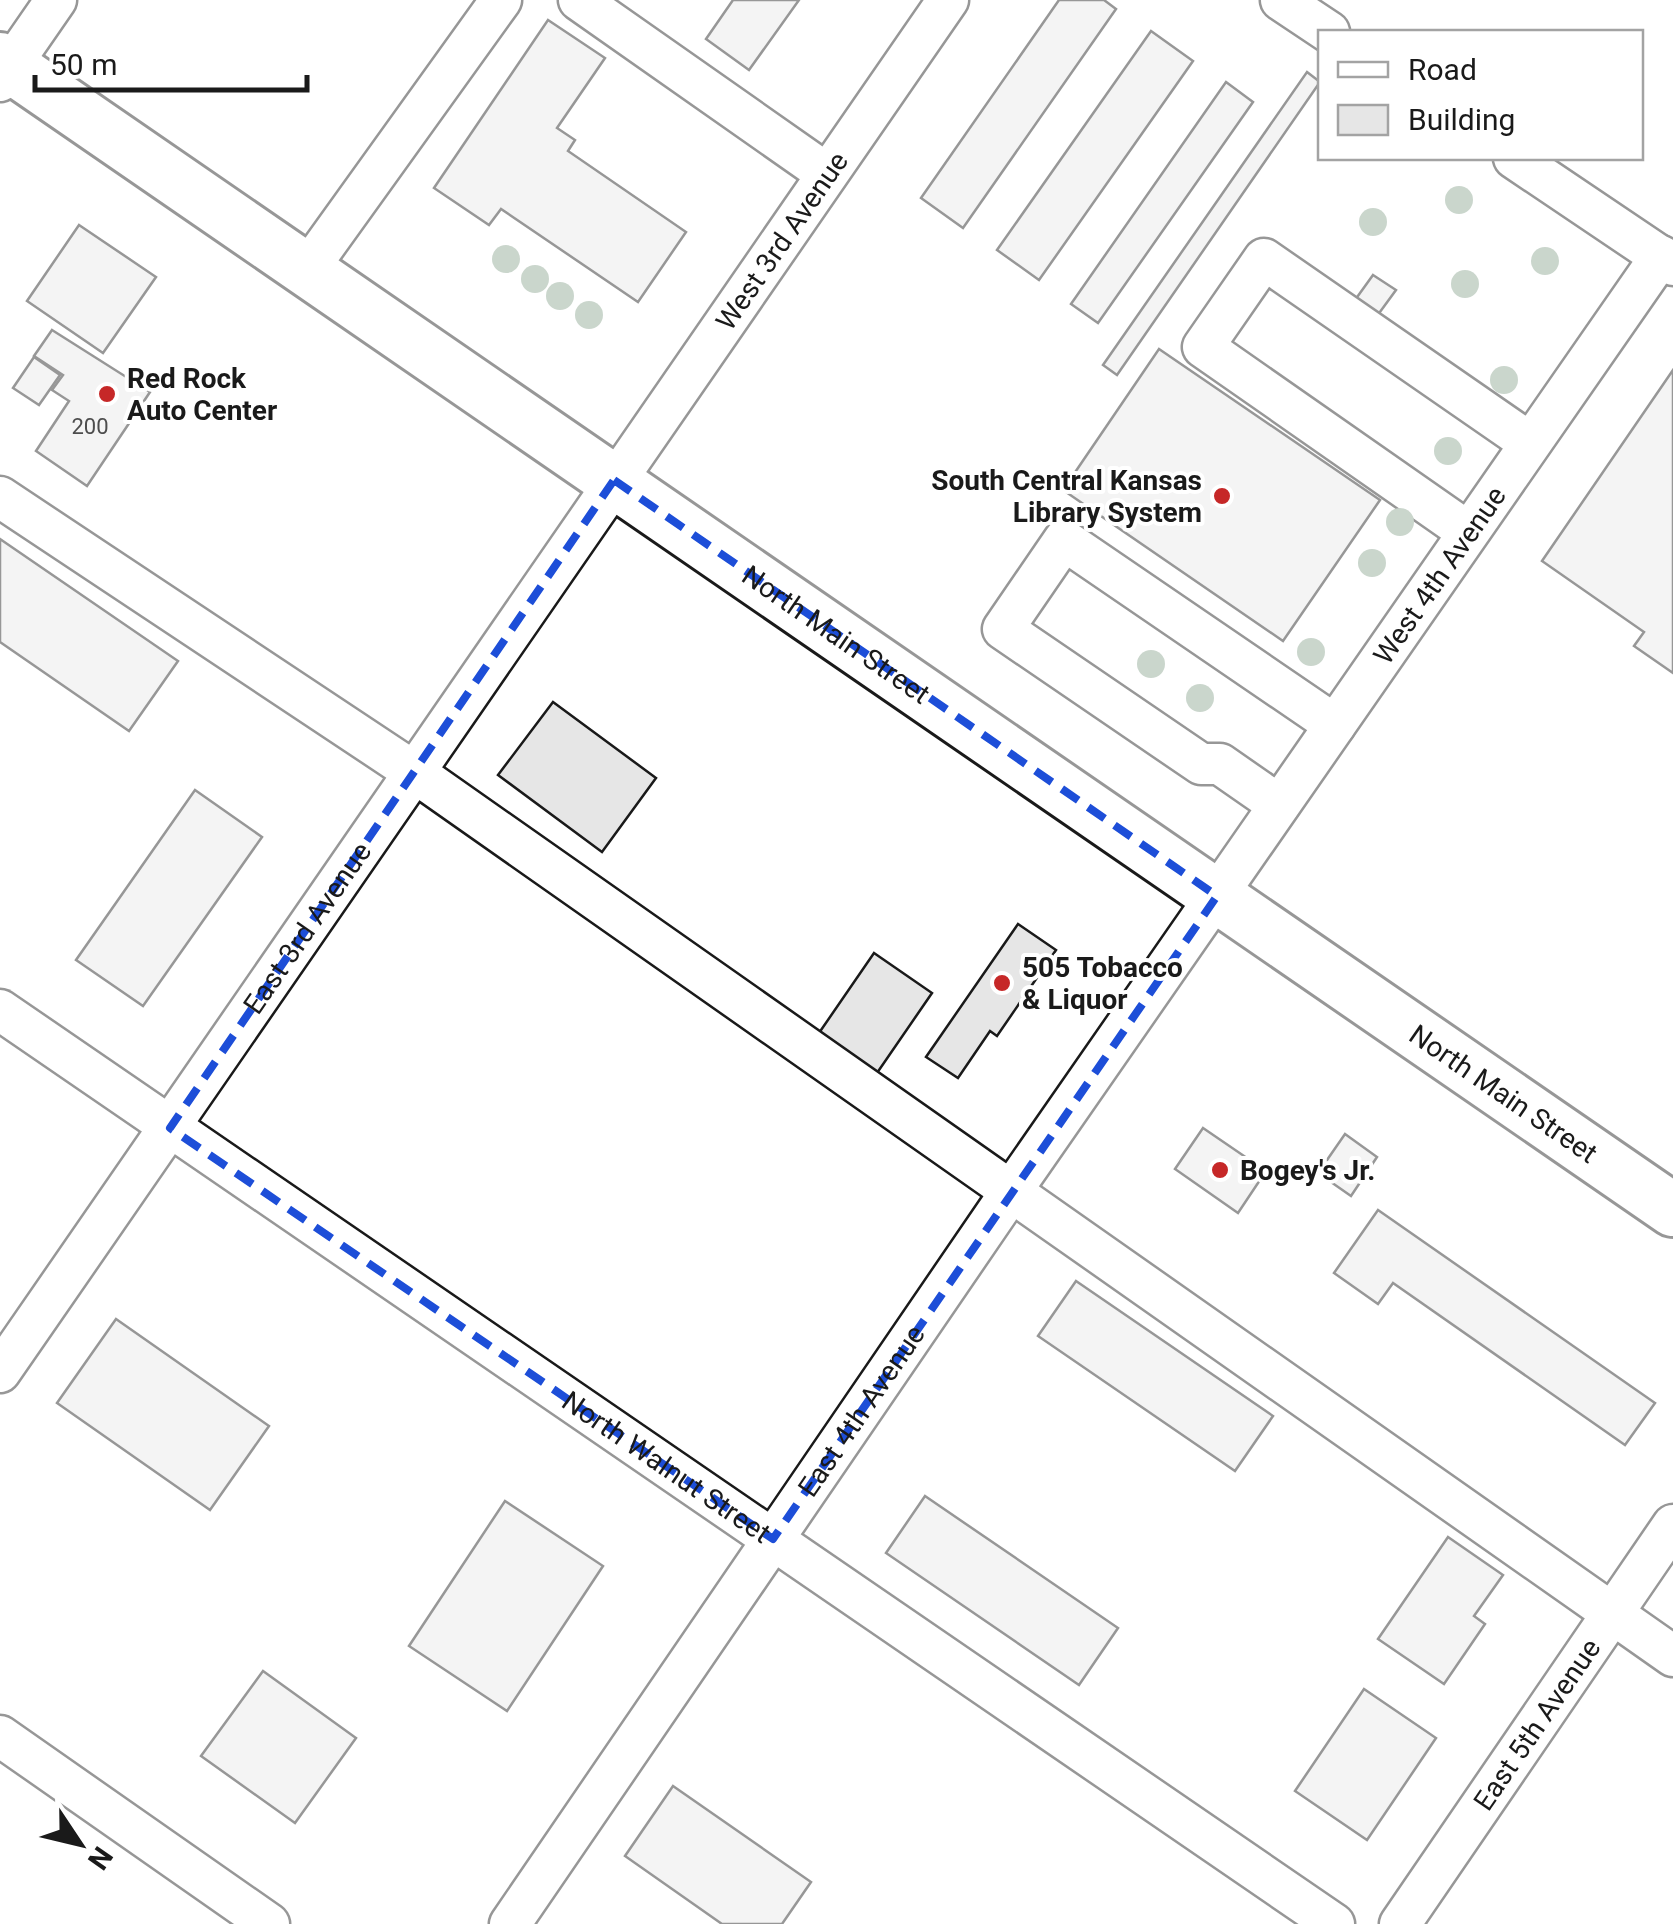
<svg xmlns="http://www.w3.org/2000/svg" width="1673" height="1924" viewBox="0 0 1673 1924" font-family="Roboto,sans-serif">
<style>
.building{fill:#e6e6e6;stroke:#1a1a1a;stroke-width:2.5}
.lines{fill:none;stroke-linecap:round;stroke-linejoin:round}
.minor-casing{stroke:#1a1a1a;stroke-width:45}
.major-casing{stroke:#1a1a1a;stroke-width:58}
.minor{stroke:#fff;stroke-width:40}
.major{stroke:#fff;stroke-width:52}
.tree{fill:#8aa48f}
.marked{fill:none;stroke:#1d4ed8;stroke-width:8;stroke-dasharray:20 12;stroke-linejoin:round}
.poi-dot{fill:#c62828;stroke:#fff;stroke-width:4}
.labels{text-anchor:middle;stroke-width:8;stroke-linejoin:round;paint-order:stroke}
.number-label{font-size:22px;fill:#4d4d4d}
.street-label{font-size:28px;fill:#1a1a1a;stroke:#fff}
.poi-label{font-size:28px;font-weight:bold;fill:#1a1a1a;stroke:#fff;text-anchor:start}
</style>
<rect width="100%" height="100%" fill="#fff"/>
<g class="building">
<polygon points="733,0 799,0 749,70 706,39"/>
<polygon points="1059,0 1104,0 1116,9 963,228 921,198"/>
<polygon points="548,20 605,58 557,128 575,140 568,151 686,232 638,302 501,209 489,225 434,188"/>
<polygon points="1151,31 1193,61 1039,280 997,250"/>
<polygon points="1307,72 1320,82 1117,375 1103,365"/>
<polygon points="1226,82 1253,102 1098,323 1071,304"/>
<polygon points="79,225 156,277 103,353 27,301"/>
<polygon points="1373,275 1396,290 1377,316 1355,300"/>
<polygon points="52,330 150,392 87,486 36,451 69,401 52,390 63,375 34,356"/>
<polygon points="1159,349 1380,500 1283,641 1063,490"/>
<polygon points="34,357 60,375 39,405 13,388"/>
<polygon points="1673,370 1673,673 1634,646 1644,632 1542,561"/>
<polygon points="0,539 178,661 129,731 0,642"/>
<polygon points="553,702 656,778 602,852 498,775"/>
<polygon points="195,790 262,837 143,1006 76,960"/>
<polygon points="1018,924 1056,950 997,1036 990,1031 958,1078 926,1057"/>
<polygon points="874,953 932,993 877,1073 819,1033"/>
<polygon points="1203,1128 1266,1171 1238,1213 1175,1169"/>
<polygon points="1345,1134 1377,1157 1351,1196 1318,1173"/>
<polygon points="1378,1210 1655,1403 1625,1445 1393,1283 1378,1304 1334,1273"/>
<polygon points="1076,1281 1273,1416 1235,1471 1038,1336"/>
<polygon points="116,1319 269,1426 210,1510 57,1403"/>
<polygon points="925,1496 1118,1628 1079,1685 886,1553"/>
<polygon points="505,1501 603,1566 507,1711 409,1646"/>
<polygon points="1448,1537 1503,1575 1474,1616 1485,1624 1444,1684 1378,1639"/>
<polygon points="263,1671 356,1738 295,1823 201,1756"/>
<polygon points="1364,1689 1436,1738 1367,1840 1295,1791"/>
<polygon points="673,1786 811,1882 782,1924 722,1924 625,1856"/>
</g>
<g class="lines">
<defs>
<g id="minor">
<polyline points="579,0 827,174"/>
<polyline points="1281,0 1329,32"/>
<polyline points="0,81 56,0"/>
<polyline points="1514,158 1673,265"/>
<polyline points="307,270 501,0"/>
<polyline points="0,497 414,772 1673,1656"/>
<polyline points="1468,532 1203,347 1264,259 1530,443"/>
<polyline points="1279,805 1220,764 1201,764 1003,629 1064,540 1335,725"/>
<path id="s1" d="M0,1010L1334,1924"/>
<path id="s2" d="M0,1372L948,0"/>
<polyline points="0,1736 269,1924"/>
<path id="s3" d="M510,1924L1012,1190L1661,256"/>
<path id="s4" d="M1400,1924L1673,1525"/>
</g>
<g id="major">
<path id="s5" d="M0,59L1673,1210"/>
</g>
</defs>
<use href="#minor" class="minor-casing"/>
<use href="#major" class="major-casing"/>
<use href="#minor" class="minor"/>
<use href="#major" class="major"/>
</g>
<g class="tree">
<circle cx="1459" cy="200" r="14"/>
<circle cx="1373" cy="222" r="14"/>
<circle cx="506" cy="259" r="14"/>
<circle cx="1545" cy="261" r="14"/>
<circle cx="535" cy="279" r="14"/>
<circle cx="1465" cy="284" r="14"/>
<circle cx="560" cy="296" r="14"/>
<circle cx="589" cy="315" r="14"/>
<circle cx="1504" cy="380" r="14"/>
<circle cx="1448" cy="451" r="14"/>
<circle cx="1400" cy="522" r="14"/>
<circle cx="1372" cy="563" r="14"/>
<circle cx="1311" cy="652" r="14"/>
<circle cx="1151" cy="664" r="14"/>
<circle cx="1200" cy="698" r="14"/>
</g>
<path d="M0 0H1673V1924H0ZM614,480L1217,896L773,1539L170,1128Z" fill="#fff" fill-opacity=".55" fill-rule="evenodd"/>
<path class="marked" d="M614,480L1217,896L773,1539L170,1128Z"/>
<g class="poi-dot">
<circle cx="107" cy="394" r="10"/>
<circle cx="1222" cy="496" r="10"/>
<circle cx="1002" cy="983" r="10"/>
<circle cx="1220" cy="1170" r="10"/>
</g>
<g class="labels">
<g class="number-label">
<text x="90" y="434">200</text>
</g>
<g class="street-label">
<text dy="10" stroke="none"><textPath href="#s2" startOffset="1375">West 3rd Avenue</textPath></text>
<text dy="10" stroke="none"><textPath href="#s3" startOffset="1638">West 4th Avenue</textPath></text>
<text dy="10" stroke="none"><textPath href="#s5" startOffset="1015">North Main Street</textPath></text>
<text dy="10" stroke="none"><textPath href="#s2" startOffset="540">East 3rd Avenue</textPath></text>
<text dy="10" stroke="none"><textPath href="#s5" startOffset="1825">North Main Street</textPath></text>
<text dy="10" stroke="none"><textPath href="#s3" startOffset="622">East 4th Avenue</textPath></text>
<text dy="10" stroke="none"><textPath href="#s1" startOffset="808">North Walnut Street</textPath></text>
<text dy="10" stroke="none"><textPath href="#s4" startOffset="242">East 5th Avenue</textPath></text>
</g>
<g class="poi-label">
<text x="127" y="388">Red Rock<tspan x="127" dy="32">Auto Center</tspan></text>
<text x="1202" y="490" text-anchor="end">South Central Kansas<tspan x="1202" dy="32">Library System</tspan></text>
<text x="1022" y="977">505 Tobacco<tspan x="1022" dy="32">&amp; Liquor</tspan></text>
<text x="1240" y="1180">Bogey's Jr.</text>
</g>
</g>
<rect x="1318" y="30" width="325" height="130" fill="#ffffff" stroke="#a3a3a3" stroke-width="2.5"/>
<rect x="1338" y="62" width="50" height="15" fill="#ffffff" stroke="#a3a3a3" stroke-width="2.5"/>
<text x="1408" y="80" font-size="30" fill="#1a1a1a">Road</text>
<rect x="1338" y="105" width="50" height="30" fill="#e6e6e6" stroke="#a3a3a3" stroke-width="2.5"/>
<text x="1408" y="130" font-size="30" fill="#1a1a1a">Building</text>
<g transform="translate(80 1844) rotate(125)" stroke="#ffffff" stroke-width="8" paint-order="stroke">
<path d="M0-8L18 38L0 25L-18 38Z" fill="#1a1a1a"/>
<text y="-15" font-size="28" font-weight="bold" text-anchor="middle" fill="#1a1a1a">N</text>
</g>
<path d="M35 75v15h272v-15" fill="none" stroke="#1a1a1a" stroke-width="5"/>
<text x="50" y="75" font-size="30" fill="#1a1a1a" stroke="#ffffff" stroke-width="8" paint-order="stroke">50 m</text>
</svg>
